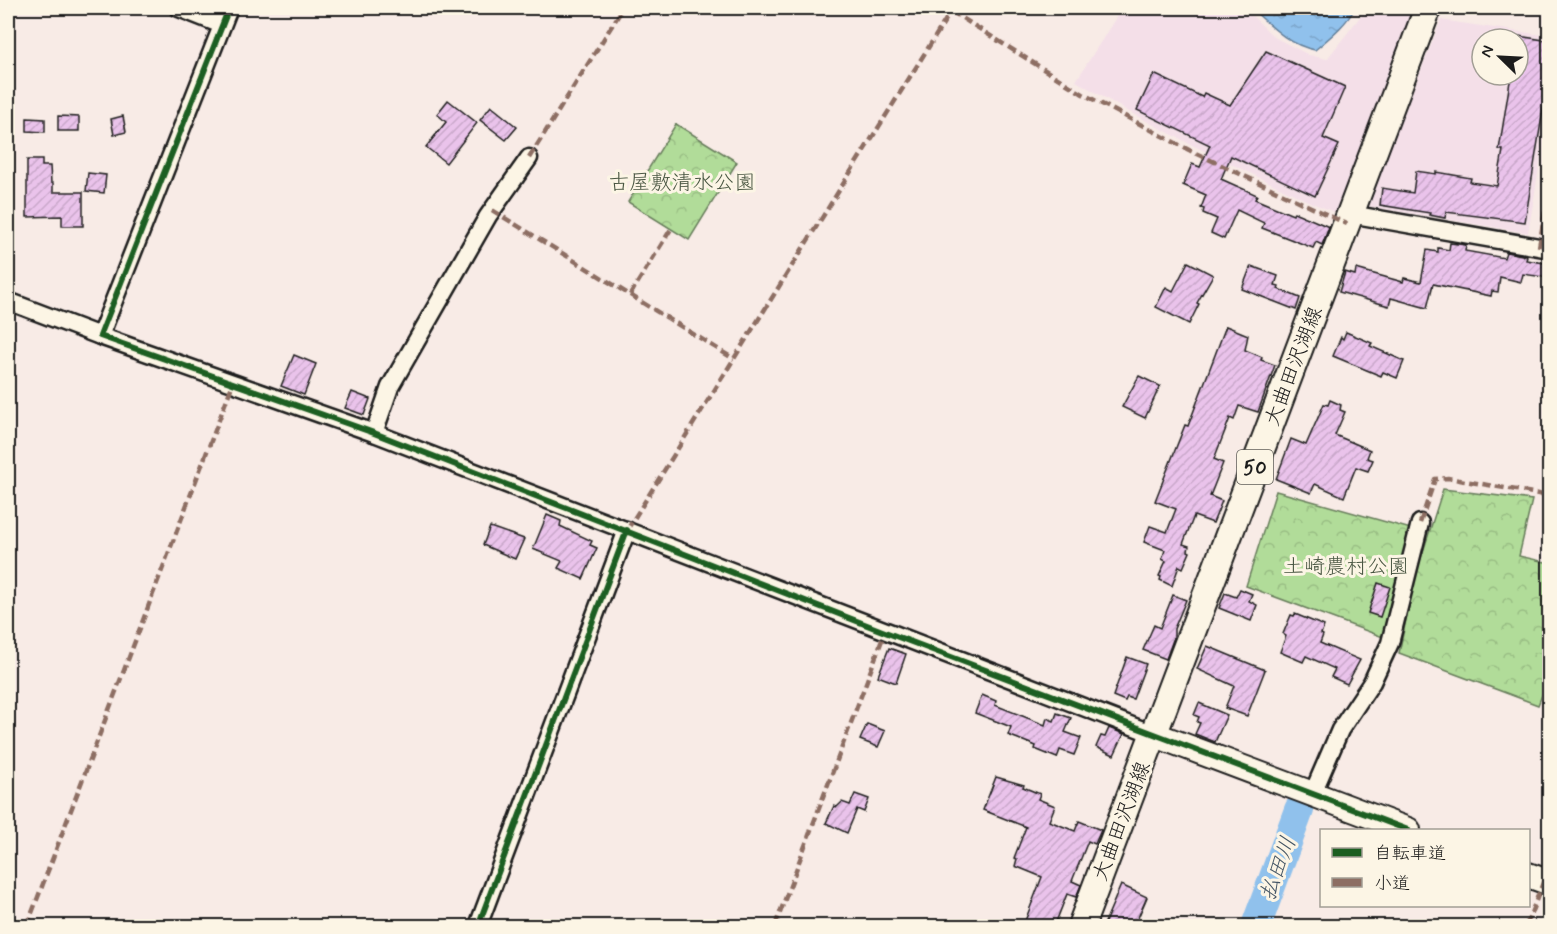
<svg xmlns="http://www.w3.org/2000/svg" width="1557" height="934" viewBox="0 0 1557 934" font-family="Mynerve,'Klee One',sans-serif">
<style>
.built{fill:#f4dfe8;fill-rule:evenodd}
.forest{fill:url(#forest-crowns);stroke:#667c5a;stroke-width:1.5}
.water{fill:url(#water-ripples);stroke:#627f99;stroke-width:1.5}
.lines{fill:none;stroke-linecap:round;stroke-linejoin:round}
.river{stroke:#90c1ec;stroke-width:30}
.building{fill:url(#building-hatch);stroke:#1c1c1c;stroke-width:1.5}
.street-casing{stroke:#1c1c1c;stroke-width:21}
.secondary-casing{stroke:#1c1c1c;stroke-width:28}
.primary-casing{stroke:#1c1c1c;stroke-width:30}
.street{stroke:#fcf5e5;stroke-width:16}
.secondary{stroke:#fcf5e5;stroke-width:24}
.primary{stroke:#fcf5e5;stroke-width:26}
.quiet{stroke:#8d6e63;stroke-width:4.5;stroke-dasharray:9 4.5;stroke-linecap:butt}
.cycleway-casing{stroke:#fcf5e5;stroke-width:10}
.cycleway{stroke:#1b5e20;stroke-width:6}
.labels{text-anchor:middle;stroke-width:6;stroke-linejoin:round;paint-order:stroke}
.shield{fill:#fcf5e5;stroke:#5f5d58;stroke-width:1.5}
.shield-label{font-size:20px;font-weight:bold;fill:#1c1c1c}
.park-label{font-size:21px;fill:#495642;stroke:#fcf5e5}
.street-label{font-size:21px;fill:#1c1c1c;stroke:#fcf5e5}
.water-label{font-size:22px;font-style:italic;fill:#455665;stroke:#fcf5e5}
</style>
<defs>
<pattern id="forest-crowns" width="20" height="18" patternUnits="userSpaceOnUse" patternTransform="scale(1.5)"><rect width="20" height="18" fill="#b1dc99"/><path d="M2 6a3 3 0 1 1 6 0M12 15a3 3 0 1 1 6 0" fill="none" stroke="#98bc83"/></pattern>
<pattern id="water-ripples" width="26" height="14" patternUnits="userSpaceOnUse" patternTransform="scale(1.5)"><rect width="26" height="14" fill="#90c1ec"/><path d="M2 4q2-2 4 0t4 0M15 11q2-2 4 0t4 0" fill="none" stroke="#7ca5ca"/></pattern>
<pattern id="building-hatch" width="6" height="6" patternUnits="userSpaceOnUse" patternTransform="scale(1.5)"><rect width="6" height="6" fill="#eac3eb"/><path d="M-1 1l2-2M0 6l6-6M5 7l2-2" fill="none" stroke="#c8a7c9"/></pattern>
</defs>
<rect width="100%" height="100%" fill="#f8ebe6"/>
<filter id="ink" filterUnits="userSpaceOnUse"><feTurbulence type="fractalNoise" baseFrequency=".0167" numOctaves="2"/><feDisplacementMap in="SourceGraphic" scale="12" xChannelSelector="R" yChannelSelector="G"/><feConvolveMatrix kernelMatrix="1 2 1 2 8 2 1 2 1" color-interpolation-filters="sRGB"/></filter>
<g filter="url(#ink)">
<g class="built">
<polygon points="1122,8 1244,8 1274,37 1309,55 1327,59 1367,8 1420,8 1337,213 1312,203 1192,145 1131,113 1076,81"/>
<path d="M1441,20L1549,36V109L1528,233L1367,206ZM1482,39H1518V75H1482Z"/>
</g>
<g class="forest">
<polygon points="676,124 737,162 689,240 628,202"/>
<polygon points="1443,489 1532,500 1519,556 1550,563 1549,678 1538,705 1399,653 1415,577"/>
<polygon points="1276,491 1411,529 1383,637 1246,586"/>
</g>
<path class="water" d="M1251,8H1355C1346,25 1329,38 1315,50C1287,44 1271,26 1251,8Z"/>
<g class="lines">
<polyline class="river" points="1256,926 1299,810"/>
</g>
<g class="building">
<polygon points="1518,36 1550,41 1550,66 1525,222 1446,212 1445,218 1429,215 1430,213 1380,205 1382,188 1413,193 1416,171 1436,174 1436,172 1471,178 1470,182 1497,186 1503,150 1499,150 1511,75 1518,75"/>
<polygon points="1266,51 1345,87 1323,138 1339,145 1315,196 1231,156 1221,179 1257,195 1255,199 1293,215 1294,212 1329,227 1322,245 1316,242 1313,248 1262,228 1264,223 1237,210 1224,239 1211,233 1217,219 1203,213 1204,209 1201,208 1206,195 1183,185 1192,164 1200,167 1210,145 1137,110 1154,74 1202,97 1204,93 1230,105"/>
<polygon points="448,100 477,123 446,163 426,147 446,122 437,114"/>
<polygon points="491,106 517,127 506,140 480,120"/>
<polygon points="58,116 79,117 79,131 58,131"/>
<polygon points="123,116 126,132 114,135 111,119"/>
<polygon points="27,118 45,119 45,132 27,131"/>
<polygon points="27,160 42,160 42,166 50,166 51,183 53,183 53,192 83,192 83,226 62,226 62,216 27,217"/>
<polygon points="88,173 106,175 104,193 86,191"/>
<polygon points="1450,243 1466,245 1465,251 1504,258 1506,252 1522,255 1527,257 1526,260 1550,264 1550,278 1523,274 1521,282 1500,277 1498,292 1492,291 1491,296 1433,284 1427,308 1391,298 1389,306 1339,292 1345,272 1355,275 1356,269 1403,282 1404,278 1421,282 1427,250 1438,252 1438,248 1449,250"/>
<polygon points="1188,262 1213,275 1197,303 1199,304 1189,324 1156,307 1166,287 1173,291"/>
<polygon points="1251,266 1278,276 1275,285 1279,286 1278,289 1300,298 1296,310 1242,289"/>
<polygon points="1226,326 1248,335 1245,350 1262,357 1261,360 1275,365 1258,412 1239,406 1234,420 1230,418 1214,459 1223,463 1210,496 1222,501 1213,523 1194,516 1183,544 1189,546 1188,551 1190,552 1183,568 1179,566 1172,586 1160,580 1161,577 1159,576 1166,561 1162,559 1165,550 1144,542 1150,526 1167,532 1176,509 1155,501 1185,425 1188,426"/>
<polygon points="1346,332 1372,343 1370,346 1404,361 1397,378 1383,372 1381,376 1333,356 1341,337 1343,339"/>
<polygon points="294,355 316,364 304,395 281,386"/>
<polygon points="1139,376 1160,386 1145,418 1122,407"/>
<polygon points="352,392 370,399 364,415 345,408"/>
<polygon points="1330,400 1341,405 1340,410 1345,412 1335,435 1370,450 1367,458 1373,460 1368,471 1356,467 1344,497 1315,484 1311,493 1276,479 1291,439 1306,445 1324,404 1328,405"/>
<polygon points="547,515 561,521 560,526 592,541 590,545 597,548 583,579 558,568 562,561 533,549"/>
<polygon points="490,527 524,539 515,559 483,545"/>
<polygon points="1378,583 1390,587 1380,617 1368,613"/>
<polygon points="1240,589 1252,594 1249,601 1257,605 1251,621 1219,608 1225,593 1236,597"/>
<polygon points="1173,595 1186,600 1174,629 1174,637 1166,659 1143,650 1154,625 1160,628"/>
<polygon points="1295,614 1324,626 1321,634 1323,635 1320,643 1360,660 1347,684 1331,677 1335,669 1306,656 1303,662 1280,652 1286,636 1283,634 1291,615 1294,616"/>
<polygon points="1207,646 1265,670 1247,716 1225,708 1234,686 1197,669"/>
<polygon points="889,648 906,654 896,683 878,676"/>
<polygon points="1127,657 1146,664 1133,699 1127,697 1125,701 1113,696"/>
<polygon points="982,695 996,701 995,705 1045,725 1047,718 1054,721 1057,713 1071,718 1065,732 1081,738 1074,755 1060,750 1057,758 1035,749 1036,746 1008,735 1011,727 975,713"/>
<polygon points="1199,703 1227,715 1215,742 1195,734 1200,723 1197,722 1199,717 1194,715"/>
<polygon points="867,724 885,731 878,747 860,740"/>
<polygon points="1109,728 1124,734 1114,755 1096,747 1101,736 1105,737"/>
<polygon points="996,777 1024,785 1023,787 1040,794 1038,799 1055,806 1049,821 1075,831 1079,821 1101,830 1095,844 1088,841 1072,881 1081,885 1076,897 1067,894 1054,927 1039,927 1025,921 1042,877 1015,866 1017,859 1014,858 1026,827 983,810"/>
<polygon points="855,794 869,799 864,812 857,809 847,833 826,823 834,806 837,807 842,802 850,805"/>
<polygon points="1121,885 1147,897 1134,927 1103,927"/>
</g>
<g class="lines">
<defs>
<g id="street">
<polyline points="179,8 222,25"/>
<polyline points="229,8 100,336 374,433 1153,734"/>
<polyline points="1350,214 1550,249"/>
<polyline points="8,301 100,336"/>
<polyline points="374,433 390,387 488,216 529,158"/>
<polyline points="1312,795 1340,730 1372,682 1390,643 1420,523"/>
<polyline points="478,926 627,530"/>
</g>
<g id="secondary">
<polyline points="1153,734 1408,830"/>
<polyline points="1528,875 1550,883"/>
</g>
<polyline id="primary" points="1081,926 1428,8"/>
</defs>
<use href="#street" class="street-casing"/>
<use href="#secondary" class="secondary-casing"/>
<use href="#primary" class="primary-casing"/>
<use href="#street" class="street"/>
<use href="#secondary" class="secondary"/>
<use href="#primary" class="primary"/>
<g class="quiet">
<polyline points="951,11 1083,94 1189,150 1347,224"/>
<polyline points="529,158 623,8"/>
<polyline points="492,210 734,359"/>
<polyline points="1539,247 1550,182"/>
<polyline points="630,295 671,229"/>
<polyline points="1420,523 1435,479 1448,478 1550,496"/>
<polyline points="627,530 953,8"/>
<polyline points="27,926 233,383"/>
<polyline points="775,926 885,632"/>
<polyline points="1526,926 1550,865"/>
</g>
<defs>
<g id="cycleway">
<polyline points="229,8 100,336 374,433 885,632 1408,830"/>
<polyline points="478,926 627,530"/>
</g>
</defs>
<use href="#cycleway" class="cycleway-casing"/>
<use href="#cycleway" class="cycleway"/>
</g>
</g>
<g class="labels">
<rect class="shield" x="1237" y="450" width="36" height="34" rx="4.5"/>
<g class="shield-label">
<text x="1255" y="474">50</text>
</g>
<g class="park-label">
<text x="682" y="189">古屋敷清水公園</text>
<text x="1346" y="573">土崎農村公園</text>
</g>
<g class="street-label">
<text transform="translate(1293 366) rotate(-69)" y="7">大曲田沢湖線</text>
<text transform="translate(1121 821) rotate(-69)" y="7">大曲田沢湖線</text>
</g>
<g class="water-label">
<text transform="translate(1277 868) rotate(-70)" y="8">払田川</text>
</g>
</g>
<rect width="1557" height="934" fill="none" stroke="#fcf5e5" stroke-width="30"/>
<rect x="15" y="15" width="1527" height="904" fill="none" stroke="#1c1c1c" stroke-width="2" filter="url(#ink)"/>
<rect x="1320" y="829" width="210" height="78" fill="#fcf5e5" stroke="#a29e95" stroke-width="1.5"/>
<rect x="1332" y="848" width="30" height="9" fill="#1b5e20" stroke="#a29e95" stroke-width="1.5"/>
<text x="1374" y="859" font-size="18" fill="#1c1c1c">自転車道</text>
<rect x="1332" y="878" width="30" height="9" fill="#8d6e63" stroke="#a29e95" stroke-width="1.5"/>
<text x="1374" y="889" font-size="18" fill="#1c1c1c">小道</text>
<g transform="translate(1500 57) rotate(294)"><circle r="28" fill="#fcf5e5" stroke="#a29e95" stroke-width="1.5"/>
<path d="M0-4.5L10 22L0 15L-10 22Z" fill="#1c1c1c"/>
<text y="-9" font-size="16" font-weight="bold" text-anchor="middle" fill="#1c1c1c">N</text>
</g>
</svg>
